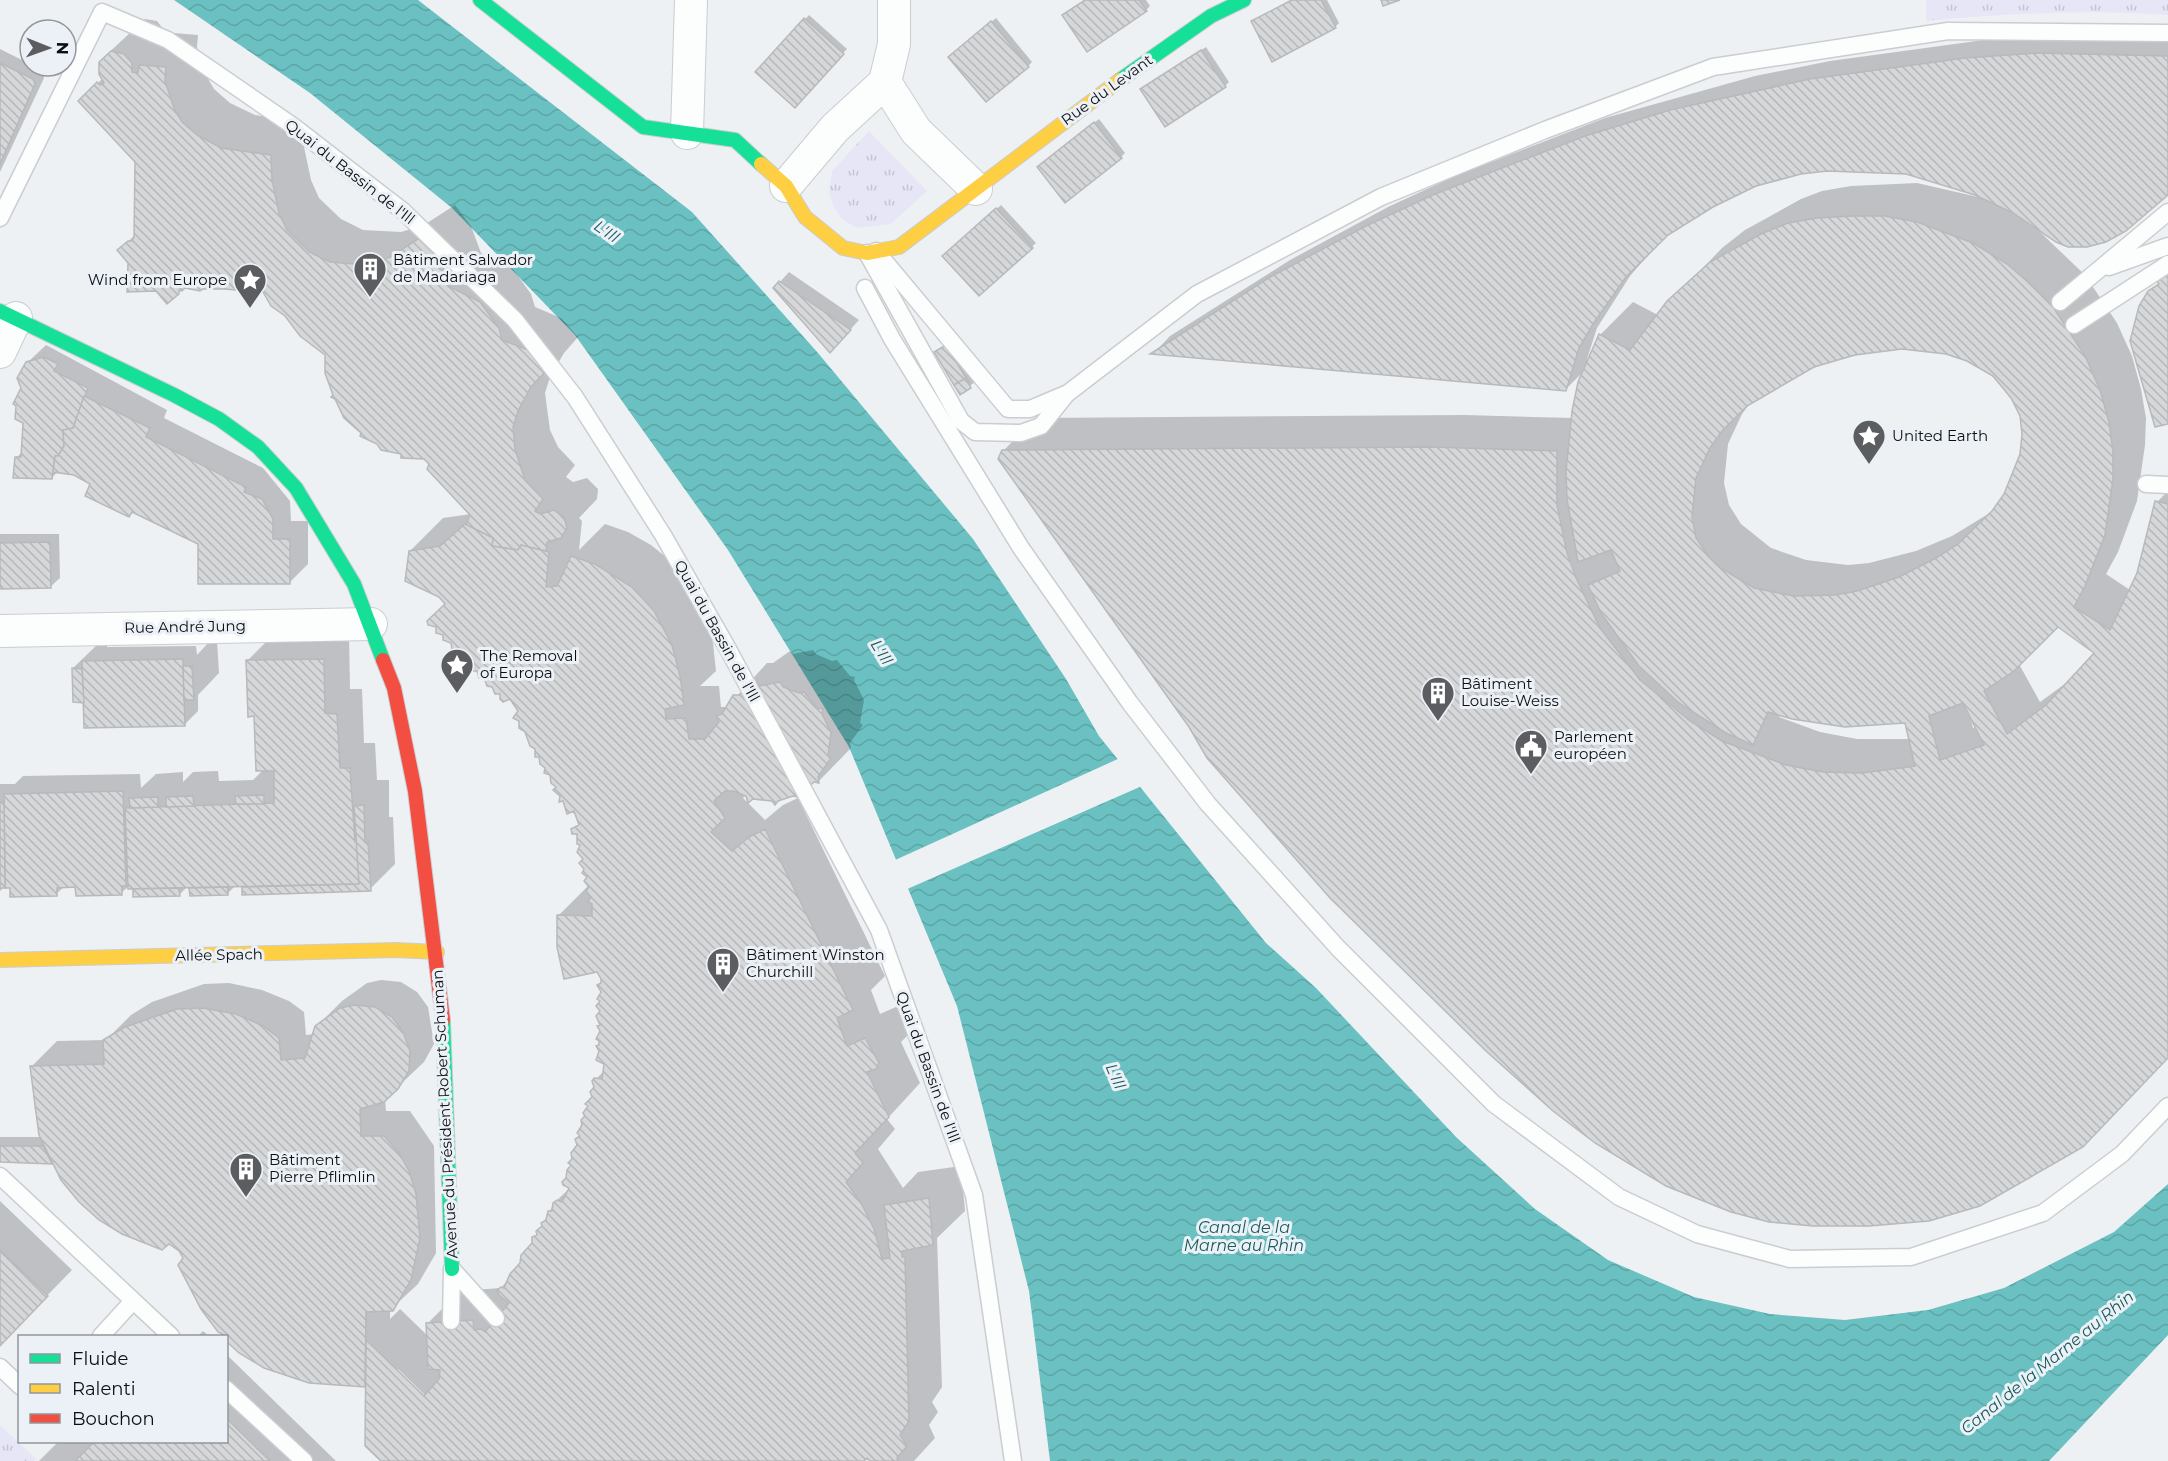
<svg xmlns="http://www.w3.org/2000/svg" width="2168" height="1461" viewBox="0 0 2168 1461" font-family="Montserrat,sans-serif">
<style>
.grass{fill:url(#grass-tufts)}
.water{fill:url(#water-waves)}
.pier{fill:#eef1f4}
.shadow{fill:#0003;fill-rule:evenodd}
.building{fill:url(#building-back-hatch);stroke:#b7b9bb;stroke-width:1.5;fill-rule:evenodd}
.lines{fill:none;stroke-linecap:round;stroke-linejoin:round}
.lane-casing{stroke:#cbcdd0;stroke-width:19}
.street-casing{stroke:#cbcdd0;stroke-width:34}
.fast-casing{stroke:#cbcdd0;stroke-width:16}
.slow-casing{stroke:#cbcdd0;stroke-width:16}
.jam-casing{stroke:#cbcdd0;stroke-width:16}
.lane{stroke:#fcfdfd;stroke-width:16}
.street{stroke:#fcfdfd;stroke-width:32}
.fast{stroke:#16e098;stroke-width:14}
.slow{stroke:#ffcf43;stroke-width:14}
.jam{stroke:#f24e42;stroke-width:14}
.labels{text-anchor:middle;stroke-width:6;stroke-linejoin:round;paint-order:stroke}
.street-label{font-size:15px;fill:#0c0e10;stroke:#ebf1f7}
.poi-label{font-size:15px;fill:#0c0e10;stroke:#ebf1f7;text-anchor:start}
.water-label{font-size:16px;font-style:italic;fill:#185a59;stroke:#ebf1f7}
</style>
<defs>
<pattern id="grass-tufts" width="24" height="20" patternUnits="userSpaceOnUse" patternTransform="scale(1.5)"><rect width="24" height="20" fill="#e7e6f6"/><path d="M3 7l-1-3M5 7V3M7 7l1-3M15 17l-1-3M17 17v-4M19 17l1-3" fill="none" stroke="#c5c4d2"/></pattern>
<pattern id="water-waves" width="16" height="10" patternUnits="userSpaceOnUse" patternTransform="scale(1.5)"><rect width="16" height="10" fill="#6bc1c2"/><path d="M0 5q4-4 8 0t8 0" fill="none" stroke="#5ca5a6"/></pattern>
<pattern id="building-back-hatch" width="6" height="6" patternUnits="userSpaceOnUse" patternTransform="scale(1.5)"><rect width="6" height="6" fill="#d5d7d9"/><path d="M-1 5l2 2M0 0l6 6M5-1l2 2" fill="none" stroke="#b6b7b9"/></pattern>
</defs>
<rect width="100%" height="100%" fill="#eef1f4"/>
<g class="grass">
<path d="M1926,0H2168V15C2087,9 2007,14 1926,21Z"/>
<polygon points="869,131 927,191 891,224 857,228 843,220 834,208 829,193 832,171"/>
<polygon points="0,1425 36,1459 34,1461 0,1461"/>
</g>
<polygon class="water" points="174,0 418,0 692,212 818,353 973,539 1066,679 1099,736 1266,943 1316,988 1456,1137 1535,1209 1608,1260 1694,1297 1770,1314 1845,1320 1928,1310 2004,1288 2114,1232 2168,1184 2168,1335 2049,1461 1050,1461 1029,1291 957,1006 849,747 728,550 575,335 452,208 310,93"/>
<polygon class="pier" points="1120,758 1142,786 905,890 893,861"/>
<g class="shadow">
<polygon points="1085,0 1146,0 1150,6 1146,10"/>
<polygon points="1290,0 1327,0 1339,23 1335,27 1253,22"/>
<polygon points="809,15 847,49 795,106 757,72"/>
<polygon points="996,18 1032,62 1028,66 954,53"/>
<path d="M145,19L157,21L164,30L166,40L173,33L198,35L197,47L206,75L214,89L230,103L255,115L304,123V147L311,180L319,198L341,219L363,230L401,232L424,225L455,205L471,226L481,253L513,269L531,294L535,307L561,318L578,337L564,353L550,377L545,393L550,430L558,447L575,465L566,477L573,482L587,478L598,489L597,499L579,518L582,521L579,550L605,524L628,532L651,545L677,566L698,595L713,643L716,671L700,686H719L721,707H727L767,663H773L790,651L793,654L813,650L816,654L832,661L837,660L850,676L855,677L854,680L864,700L860,723L863,725L850,743L851,748L819,781H814L793,794L773,800L747,794L743,798L765,820L783,805L798,798L885,976L871,990L880,1014L898,1006L909,1034L901,1042L920,1083L887,1119L895,1129L878,1149L903,1188L918,1172L961,1166L965,1211L937,1238L942,1387L932,1402L938,1412L929,1425L935,1438L914,1461H872L868,1457L864,1461H383L367,1383L364,1386L224,1336L219,1331L180,1250L52,1161H0V1137H43L35,1111L31,1067L57,1041L106,1040L131,1015L152,1002L204,984L229,983L262,990L289,1001L304,1012L306,1035L314,1034L316,1027L342,1001L367,983L381,980L401,982L417,992L428,1007L434,1044L424,1062L385,1099L386,1111H410L434,1146L436,1253L418,1284L390,1310V1319L400,1309L428,1336L427,1324L460,1291L501,1288L521,1264L554,1203L571,1187L568,1178L579,1146L584,1114L593,1097L596,1079L605,1070L606,1064L599,1026L601,1023L603,978L558,916L589,885L582,844L578,833L573,830L580,823L575,809L547,768L520,711L511,697L502,692L410,551L443,518L471,514L425,458L402,453L327,355L264,291L185,286L178,293L130,263L119,250L136,234L137,162L80,101L104,77L100,67L104,57ZM398,1369L430,1400L428,1403L398,1373Z"/>
<path d="M2099,36L2168,38V193L2038,230L2085,275L2117,323L2132,356L2141,389L2146,418L2145,445L2137,501L2118,552L2106,574L2130,590L2138,573L2157,502L2168,491V1057L1190,726L1003,451L1036,418L1465,415L1573,418L1585,370L1565,390L1154,353L1170,336L1290,260L1388,207L1455,176L1605,118L1755,76L1830,61L1984,40ZM1827,169L1882,170L1928,178L1987,199L1917,183L1851,186L1822,191L1801,199L1745,230L1722,248L1658,315L1633,302L1600,335L1589,360L1587,359L1597,328L1630,276L1664,237L1689,218L1756,185L1801,173ZM1902,347L1947,352L1986,370L2012,397L2022,416L2024,434L2022,454L2006,495L1993,511L1952,536L1916,551L1869,563L1848,565L1806,560L1771,548L1741,524L1729,505L1724,483L1728,444L1742,414L1751,402L1788,379L1834,359ZM2058,625L2096,653L2073,678L2040,702L2019,664ZM1782,714L1906,722L1910,739H1857L1820,732L1779,717ZM1971,719H1972L1976,727L1973,728Z"/>
<polygon points="1206,47 1229,82 1225,86 1147,85"/>
<polygon points="0,49 42,70 44,78 0,172"/>
<polygon points="1099,119 1125,153 1121,157 1043,163"/>
<polygon points="1001,205 1036,243 979,294 944,256"/>
<polygon points="789,272 859,320 839,342 780,282"/>
<polygon points="950,342 975,382 960,393 936,352"/>
<polygon points="46,345 167,410 164,418 263,468 290,501 291,521 308,521 308,564 290,582 133,511 129,516 92,483 74,473 58,471 52,478 16,458 23,451 22,388 27,363"/>
<polygon points="0,534 59,534 60,578 50,587 0,588"/>
<polygon points="349,634 350,689 362,689 364,743 375,743 377,780 389,780 389,817 393,817 395,864 370,889 243,893 243,886 235,886 228,893 191,894 191,887 187,887 179,895 135,895 134,888 130,885 121,893 76,886 65,886 56,894 12,887 4,887 0,891 0,784 15,784 23,776 140,774 141,788 156,774 183,772 183,782 193,772 218,771 219,781 253,780 264,769 248,660 273,635"/>
<polygon points="210,641 217,641 219,673 198,695 198,711 184,725 85,701 73,668 99,643 107,644 107,647 196,646 197,655"/>
<polygon points="0,1201 72,1270 0,1344"/>
<polygon points="203,1331 209,1336 198,1336"/>
<polygon points="226,1354 336,1461 39,1461 58,1442 226,1442"/>
</g>
<g class="building">
<polygon points="1085,0 1139,0 1147,11 1087,52 1062,15"/>
<polygon points="1292,0 1321,0 1336,28 1272,62 1251,21"/>
<polygon points="1381,0 1400,0 1383,6"/>
<polygon points="804,18 844,54 795,108 755,72"/>
<polygon points="991,21 1029,67 986,102 948,57"/>
<polygon points="1201,50 1226,87 1165,127 1140,89"/>
<polygon points="111,51 124,54 132,63 132,72 138,73 139,65 166,67 165,81 174,108 182,122 197,135 221,148 271,155 272,180 279,213 287,230 309,252 330,262 367,265 390,257 421,237 439,259 448,286 480,302 499,328 502,340 528,350 547,370 531,387 518,411 513,427 515,449 525,480 543,499 535,511 540,514 554,510 564,517 567,528 561,538 547,542 546,551 521,545 518,550 492,546 493,538 466,525 470,515 427,469 429,464 424,459 401,458 401,454 381,450 377,444 360,436 361,433 344,418 335,399 331,397 333,395 325,373 325,355 300,336 285,316 271,306 263,292 224,289 203,289 200,291 185,288 182,291 179,290 179,294 167,304 156,291 127,292 128,263 117,250 128,241 132,241 134,237 135,162 78,101 97,82 100,85 104,83 99,74 99,62"/>
<polygon points="2036,53 2168,56 2168,195 2126,231 2106,242 2087,247 2068,247 2056,242 2013,213 1975,195 1906,174 1827,171 1801,174 1756,186 1713,207 1668,235 1626,277 1593,324 1579,348 1566,391 1150,354 1270,277 1368,225 1435,194 1585,136 1670,110 1810,79 1965,58"/>
<polygon points="0,63 33,79 35,84 0,164"/>
<polygon points="1094,122 1122,158 1065,203 1037,167"/>
<polygon points="996,208 1033,248 979,296 942,256"/>
<path d="M1852,216H1884L1917,222L1973,243L2007,264L2029,283L2053,307L2085,356L2100,390L2109,422L2113,452V479L2105,535L2085,586L2074,607L2110,630L2137,573L2155,501L2168,504V1058L2083,1147L1980,1206L1929,1221L1869,1226H1813L1769,1222L1731,1212L1666,1186L1595,1143L1553,1111L1487,1052L1330,898L1207,758L1189,727L998,459L1002,450L1431,447L1557,451V505L1567,553L1577,580L1600,628L1640,680L1690,721L1722,741L1786,765L1823,772L1862,773L1915,766L1905,723L1845,727L1792,719L1768,712L1753,745L1726,733L1679,703L1639,666L1601,613L1588,585L1620,571L1611,550L1578,562L1567,499L1566,471L1572,411L1578,382L1599,334L1630,350L1667,301L1710,262L1761,234L1788,223L1817,218ZM1902,349L1946,354L1967,361L1993,376L2011,398L2020,416L2022,434L2020,454L2004,494L1992,511L1958,544L1936,558L1899,577L1857,591L1835,595L1793,596L1754,588L1722,569L1709,557L1696,538L1692,517L1696,478L1710,448L1722,431L1747,406L1814,367L1855,355ZM2058,627L2094,653L2046,705L2007,734L1984,691L2013,672ZM1963,703L1984,745L1940,760L1929,716Z"/>
<polygon points="2168,274 2168,424 2155,427 2130,341 2139,306 2148,291 2159,284 2157,281"/>
<polygon points="779,281 851,330 830,353 773,288"/>
<polygon points="946,345 966,378 954,385 934,352"/>
<polygon points="44,357 58,364 54,371 88,388 73,428 63,430 64,446 58,456 55,456 52,479 13,478 15,457 21,457 23,423 15,419 16,406 13,404 21,388 17,378 26,362"/>
<polygon points="966,378 971,388 960,395 954,385"/>
<polygon points="84,396 150,428 146,437 246,487 244,492 262,499 273,519 273,539 290,539 290,584 198,584 198,544 132,512 129,517 85,496 90,484 74,475 53,472 55,456 58,456 64,446 63,430 73,428"/>
<polygon points="465,524 493,538 492,546 518,550 521,545 549,552 546,587 557,586 571,556 595,564 632,587 654,611 672,645 680,676 684,705 665,709 666,719 686,718 689,739 705,739 719,722 716,716 722,714 733,695 739,695 757,683 760,686 780,682 783,687 799,693 804,692 817,708 823,709 822,714 831,733 828,756 831,758 818,777 819,783 814,782 798,797 793,796 778,801 775,805 772,801 753,799 748,803 746,796 733,791 725,791 714,801 725,818 711,832 732,851 749,837 765,829 853,1010 837,1018 847,1046 865,1038 879,1063 876,1069 867,1072 889,1117 855,1153 863,1163 846,1182 861,1203 874,1229 882,1259 890,1258 884,1205 929,1198 933,1245 902,1251 902,1257 905,1257 909,1421 900,1435 907,1446 897,1458 898,1461 870,1461 867,1458 864,1461 381,1461 365,1446 366,1340 424,1396 439,1379 440,1370 428,1369 426,1323 473,1320 474,1330 481,1329 485,1332 509,1303 499,1295 497,1290 501,1287 504,1288 510,1274 520,1263 521,1255 532,1243 532,1237 537,1235 536,1231 542,1226 541,1223 546,1220 548,1211 552,1211 553,1203 557,1200 562,1202 569,1188 563,1185 562,1182 566,1178 567,1170 571,1165 568,1163 572,1159 571,1153 577,1145 575,1139 580,1136 577,1133 582,1125 581,1120 585,1116 583,1113 588,1106 585,1104 592,1097 590,1092 594,1087 592,1081 594,1078 602,1079 604,1064 596,1060 599,1051 596,1046 599,1045 599,1041 596,1039 600,1031 597,1026 600,1025 596,1016 600,1011 596,1006 600,1001 597,999 601,992 597,985 601,983 601,979 597,972 564,979 557,947 557,915 592,916 592,904 588,901 591,897 586,891 589,887 584,881 587,877 582,873 584,869 579,863 583,859 577,852 580,845 577,844 577,834 572,834 571,829 579,825 574,811 567,814 563,801 559,802 560,796 553,790 556,787 551,783 550,775 544,773 545,768 540,764 539,757 535,757 535,749 530,746 525,732 519,728 519,721 513,718 518,711 510,699 503,702 500,699 500,694 495,694 492,687 487,686 484,678 479,678 477,671 472,671 470,662 467,664 465,658 457,654 458,650 452,649 451,643 443,640 443,635 436,633 436,627 428,625 427,621 445,604 439,597 405,581 409,551 440,546"/>
<polygon points="50,542 51,588 0,589 0,543"/>
<polygon points="183,659 185,726 84,728 82,661"/>
<polygon points="324,659 325,713 337,714 340,768 350,768 355,842 358,842 359,884 128,889 125,808 274,803 274,771 256,771 254,716 248,717 246,660"/>
<polygon points="183,666 192,666 194,700 184,700"/>
<polygon points="72,668 82,669 84,703 73,702"/>
<polygon points="123,791 126,886 122,886 122,895 76,896 75,887 57,888 57,896 10,897 10,888 5,888 4,794"/>
<polygon points="264,795 264,804 236,804 235,796"/>
<polygon points="193,796 194,806 166,807 166,797"/>
<polygon points="158,797 158,807 130,808 129,798"/>
<polygon points="0,802 4,802 5,888 0,888"/>
<polygon points="364,805 365,842 368,842 371,891 242,895 242,887 359,884 354,806"/>
<polygon points="228,887 228,895 190,896 189,888"/>
<polygon points="179,888 180,896 133,897 133,889"/>
<polygon points="354,1005 375,1007 392,1017 403,1032 410,1051 409,1071 398,1089 384,1102 360,1109 361,1136 384,1136 399,1153 409,1171 416,1194 420,1238 411,1280 393,1311 366,1312 365,1387 309,1383 264,1368 239,1353 226,1341 226,1336 218,1332 201,1309 178,1265 183,1258 179,1251 169,1244 162,1250 122,1234 99,1220 79,1202 61,1180 39,1135 30,1066 104,1064 103,1040 125,1027 177,1009 203,1008 236,1014 263,1026 279,1038 281,1060 305,1058 315,1026 340,1008"/>
<polygon points="0,1146 43,1146 52,1164 0,1162"/>
<polygon points="0,1250 48,1296 0,1346"/>
<polygon points="226,1418 270,1461 75,1461 94,1442 226,1442"/>
</g>
<g class="lines">
<defs>
<g id="lane">
<polyline points="0,218 102,12 168,40 293,126 403,211 515,320 575,397 663,535 728,649 879,930 974,1195 1013,1461"/>
<polyline points="876,251 1008,409 1030,409 1068,393 1197,294 1381,197 1545,130 1713,67 1948,31 2168,33"/>
<polyline points="867,253 961,421 975,432 1021,433 1041,426 1065,396"/>
<polyline points="2109,267 2168,246"/>
<polyline points="865,288 892,339 1021,548 1130,703 1208,804 1338,948 1494,1104 1619,1197 1697,1234 1790,1259 1911,1257 2043,1213 2122,1154 2168,1106"/>
<polyline points="2060,302 2168,212"/>
<polyline points="2074,325 2168,264"/>
<polyline points="2146,484 2168,485"/>
<polyline points="0,1176 171,1336"/>
<polyline points="452,1269 496,1318"/>
<polyline points="451,1321 452,1269"/>
<polyline points="101,1336 133,1301"/>
<polyline points="0,1367 20,1386"/>
<polyline points="226,1389 304,1461"/>
</g>
<g id="street">
<polyline points="885,82 894,44 894,0"/>
<polyline points="687,133 691,0"/>
<polyline points="786,186 835,128 885,82 916,131 976,189"/>
<polyline points="0,352 16,318"/>
<polyline points="0,631 371,624"/>
</g>
<g id="fast">
<polyline points="480,0 643,127 735,140 761,164"/>
<polyline points="1120,80 1211,16 1244,0"/>
<polyline points="0,311 174,395 219,419 258,447 296,488 354,584 383,660"/>
<polyline points="443,1020 452,1269"/>
</g>
<g id="slow">
<polyline points="761,164 786,186 805,217 843,248 867,253 899,247 1120,80"/>
<polyline points="0,960 396,950 437,952"/>
</g>
<polyline id="jam" points="383,660 394,688 415,791 443,1020"/>
</defs>
<use href="#lane" class="lane-casing"/>
<use href="#street" class="street-casing"/>
<use href="#fast" class="fast-casing"/>
<use href="#slow" class="slow-casing"/>
<use href="#jam" class="jam-casing"/>
<use href="#lane" class="lane"/>
<use href="#street" class="street"/>
<use href="#fast" class="fast"/>
<use href="#slow" class="slow"/>
<use href="#jam" class="jam"/>
</g>
<defs>
<symbol id="building-pin" viewBox="-11 -11 22 30"><path d="M0 17L-7.5 6A9.5 9.5 0 1 1 7.5 6Z" fill="#5b5d60" stroke="#ebf1f7"/><path d="M-4-6H4V6H1V3H-1V6H-4ZM-2.5-4.3h1.7v1.8h-1.7ZM.8-4.3h1.7v1.8H.8ZM-2.5-1h1.7V.8h-1.7ZM.8-1h1.7V.8H.8Z" fill="#fff"/></symbol>
<symbol id="sight-pin" viewBox="-11 -11 22 30"><path d="M0 17L-7.5 6A9.5 9.5 0 1 1 7.5 6Z" fill="#5b5d60" stroke="#ebf1f7"/><path d="M0-6L1.8-2.2L6-1.7L2.9 1.2L3.7 5.4L0 3.3L-3.7 5.4L-2.9 1.2L-6-1.7L-1.8-2.2Z" fill="#fff"/></symbol>
<symbol id="civic-pin" viewBox="-11 -11 22 30"><path d="M0 17L-7.5 6A9.5 9.5 0 1 1 7.5 6Z" fill="#5b5d60" stroke="#ebf1f7"/><path d="M-.6-6.5H3V-4.5H.6V-3L4-1V1h2V6H-6V1h2V-1L-.6-3ZM-1.2 2.5V6h2.4V2.5Z" fill="#fff"/></symbol>
</defs>
<g fill-rule="evenodd">
<use href="#building-pin" x="351" y="250" width="38" height="52"/>
<use href="#sight-pin" x="231" y="261" width="38" height="52"/>
<use href="#sight-pin" x="1850" y="417" width="38" height="52"/>
<use href="#sight-pin" x="438" y="646" width="38" height="52"/>
<use href="#building-pin" x="1419" y="674" width="38" height="52"/>
<use href="#civic-pin" x="1512" y="727" width="38" height="52"/>
<use href="#building-pin" x="704" y="945" width="38" height="52"/>
<use href="#building-pin" x="227" y="1150" width="38" height="52"/>
</g>
<g class="labels">
<g class="street-label">
<text transform="translate(1107 90) rotate(-36)" y="5">Rue du Levant</text>
<text transform="translate(350 172) rotate(38)" y="5">Quai du Bassin de l'Ill</text>
<text transform="translate(185 627) rotate(-1)" y="5">Rue André Jung</text>
<text transform="translate(717 631) rotate(61)" y="5">Quai du Bassin de l'Ill</text>
<text transform="translate(219 955) rotate(-1)" y="5">Allée Spach</text>
<text transform="translate(928 1067) rotate(70)" y="5">Quai du Bassin de l'Ill</text>
<text transform="translate(445 1114) rotate(-93)" y="5">Avenue du Président Robert Schuman</text>
</g>
<g class="poi-label">
<text x="393" y="265">Bâtiment Salvador<tspan x="393" dy="17">de Madariaga</tspan></text>
<text x="227" y="285" text-anchor="end">Wind from Europe</text>
<text x="1892" y="441">United Earth</text>
<text x="480" y="661">The Removal<tspan x="480" dy="17">of Europa</tspan></text>
<text x="1461" y="689">Bâtiment<tspan x="1461" dy="17">Louise-Weiss</tspan></text>
<text x="1554" y="742">Parlement<tspan x="1554" dy="17">européen</tspan></text>
<text x="746" y="960">Bâtiment Winston<tspan x="746" dy="17">Churchill</tspan></text>
<text x="269" y="1165">Bâtiment<tspan x="269" dy="17">Pierre Pflimlin</tspan></text>
</g>
<g class="water-label">
<text transform="translate(607 231) rotate(35)" y="6">L'Ill</text>
<text transform="translate(882 652) rotate(58)" y="6">L'Ill</text>
<text transform="translate(1116 1076) rotate(66)" y="6">L'Ill</text>
<text x="1244" y="1233">Canal de la<tspan x="1244" dy="18">Marne au Rhin</tspan></text>
<text transform="translate(2047 1362) rotate(-39)" y="6">Canal de la Marne au Rhin</text>
</g>
</g>
<rect x="18" y="1335" width="210" height="108" fill="#ebf1f7" stroke="#92969b" stroke-width="1.5"/>
<rect x="30" y="1354" width="30" height="9" fill="#16e098" stroke="#92969b" stroke-width="1.5"/>
<text x="72" y="1365" font-size="18" fill="#0c0e10">Fluide</text>
<rect x="30" y="1384" width="30" height="9" fill="#ffcf43" stroke="#92969b" stroke-width="1.5"/>
<text x="72" y="1395" font-size="18" fill="#0c0e10">Ralenti</text>
<rect x="30" y="1414" width="30" height="9" fill="#f24e42" stroke="#92969b" stroke-width="1.5"/>
<text x="72" y="1425" font-size="18" fill="#0c0e10">Bouchon</text>
<g transform="translate(48 48) rotate(91)"><circle r="28" fill="#ebf1f7" stroke="#92969b" stroke-width="1.5"/>
<path d="M0-4.5L10 22L0 15L-10 22Z" fill="#5b5d60"/>
<text y="-9" font-size="16" font-weight="bold" text-anchor="middle" fill="#0c0e10">N</text>
</g>
</svg>
